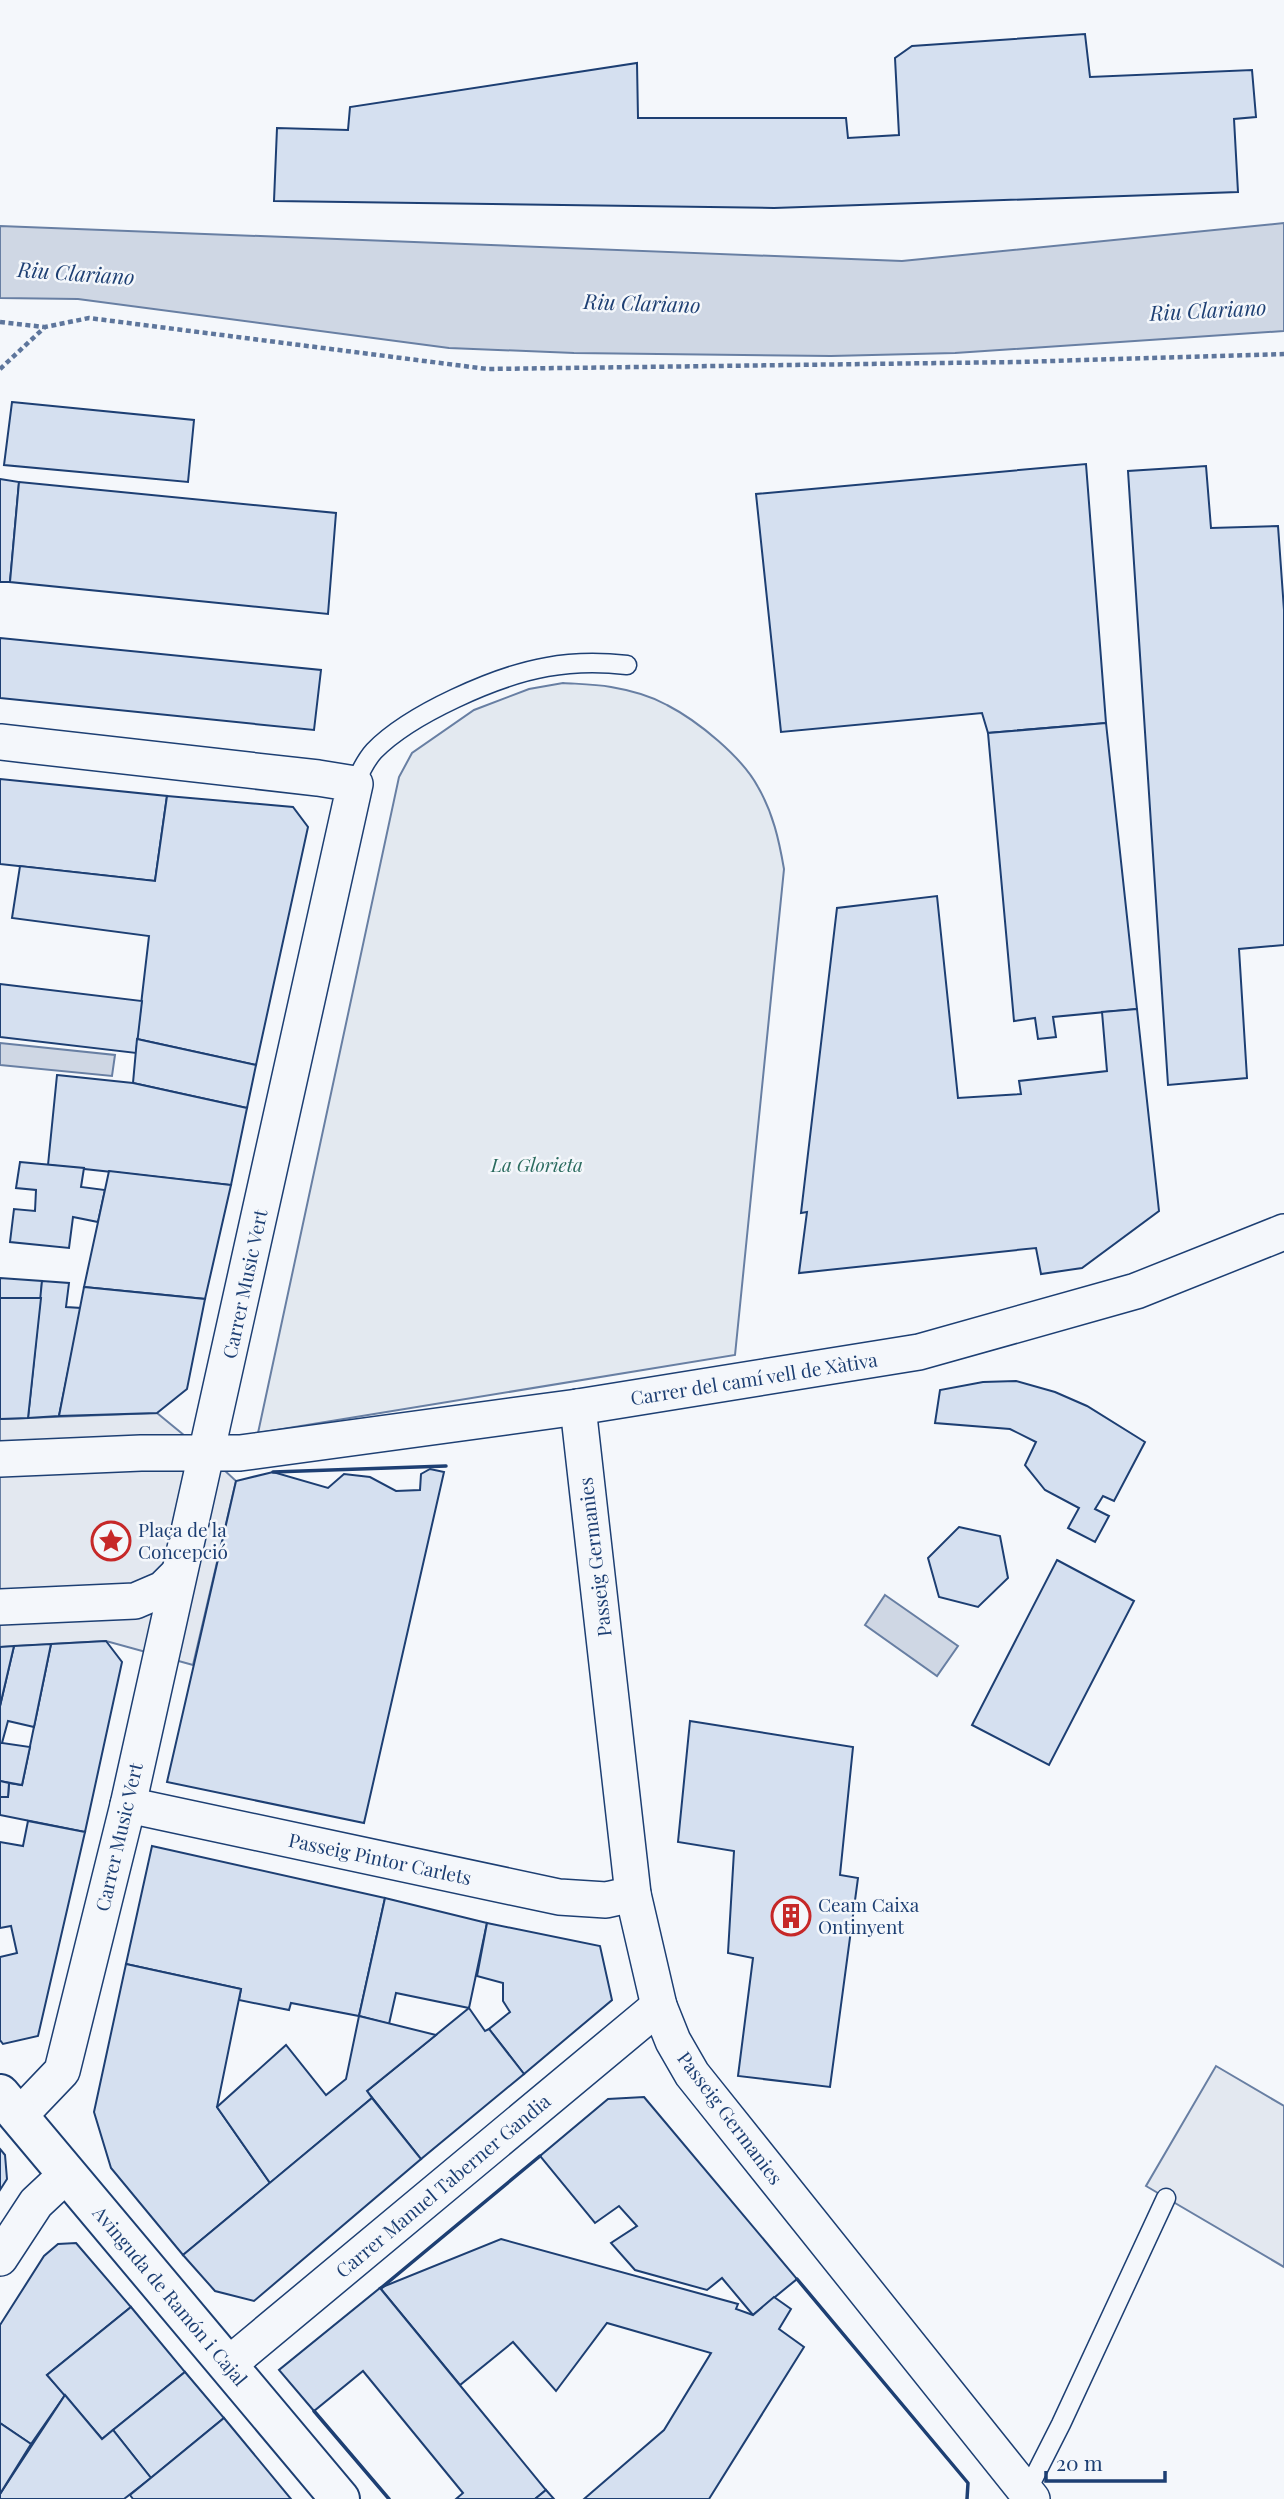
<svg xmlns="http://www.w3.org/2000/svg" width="1284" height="2499" viewBox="0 0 1284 2499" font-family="'Playfair Display',serif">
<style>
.green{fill:#e3e9f0;stroke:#687fa3;stroke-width:2}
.parking{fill:#e3e8f0;stroke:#687fa3;stroke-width:2}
.water{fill:#cfd7e4;stroke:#687fa3;stroke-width:2}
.building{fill:#d5e0f0;stroke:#1d3f73;stroke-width:2}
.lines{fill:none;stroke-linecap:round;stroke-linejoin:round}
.service-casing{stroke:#1d3f73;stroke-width:21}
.minor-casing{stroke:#1d3f73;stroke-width:38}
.tertiary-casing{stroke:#1d3f73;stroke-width:42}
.path{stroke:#5e769c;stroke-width:4.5;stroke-dasharray:5 3.5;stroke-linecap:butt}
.service{stroke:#f4f7fb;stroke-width:18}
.minor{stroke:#f4f7fb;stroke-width:35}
.tertiary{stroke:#f4f7fb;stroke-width:38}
.wall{stroke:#1d3f73;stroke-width:3.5}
.labels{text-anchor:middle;stroke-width:5;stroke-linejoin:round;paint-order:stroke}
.park-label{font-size:19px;font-style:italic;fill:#2c6c60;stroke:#f4f7fb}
.street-label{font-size:19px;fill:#1d3f73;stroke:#f4f7fb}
.poi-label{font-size:19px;fill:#1d3f73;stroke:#f4f7fb;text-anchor:start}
.water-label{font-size:21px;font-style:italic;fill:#1d3f73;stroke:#f4f7fb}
</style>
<rect width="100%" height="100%" fill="#f4f7fb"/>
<path class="green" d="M563,683C579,684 595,684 611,687C629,690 651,696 667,705C698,721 742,757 758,787C773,813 779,840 784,869L735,1355L258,1433L399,777L412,753L474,710L529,689Z"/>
<g class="parking">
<polygon points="157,1413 207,1454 236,1481 193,1665 106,1641 0,1647 0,1419"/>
<polygon points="1216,2066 1284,2106 1284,2267 1146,2186"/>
</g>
<g class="water">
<polygon points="1284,223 1284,331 955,353 831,356 574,353 449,348 78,299 0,298 0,226 902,261"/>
<polygon points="0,1043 115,1055 112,1076 0,1065"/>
<polygon points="885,1595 958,1646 937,1676 865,1625"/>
</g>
<g class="building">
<polygon points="1085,34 1090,77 1252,70 1256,117 1234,119 1238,192 774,208 274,201 277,128 348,130 350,107 637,63 638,118 846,118 848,138 899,135 895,58 912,46"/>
<polygon points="12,402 194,420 188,482 4,465"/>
<polygon points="1086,464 1106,723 988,733 982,713 781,732 756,494"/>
<polygon points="1206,466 1211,528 1278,526 1284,610 1284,945 1239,949 1247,1078 1168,1085 1128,471"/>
<polygon points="0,479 19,482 10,582 0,582"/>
<polygon points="19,482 336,513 328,614 10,582"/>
<polygon points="0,638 321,670 314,730 0,698"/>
<polygon points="1106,723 1137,1009 1053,1017 1056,1037 1038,1039 1035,1018 1014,1021 988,733"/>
<polygon points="0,779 167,796 155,881 0,864"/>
<polygon points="167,796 293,807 308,827 256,1065 137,1039 149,936 12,918 20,866 155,881"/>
<polygon points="937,896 958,1098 1021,1094 1019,1081 1107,1071 1102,1012 1137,1009 1159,1211 1082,1268 1041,1274 1036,1248 799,1273 807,1212 801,1213 837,908"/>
<polygon points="0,984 142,1001 136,1053 0,1037"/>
<polygon points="137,1039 256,1065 247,1108 133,1083"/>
<polygon points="57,1075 133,1083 247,1108 231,1185 48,1165"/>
<polygon points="20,1162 84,1168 81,1187 105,1190 98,1222 73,1217 69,1248 10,1242 14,1209 35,1211 36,1190 16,1188"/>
<polygon points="109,1171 231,1185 205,1299 84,1287"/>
<polygon points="0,1278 42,1281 41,1298 0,1298"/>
<polygon points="42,1281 69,1283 66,1307 81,1308 59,1416 28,1418"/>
<polygon points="84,1287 205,1299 187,1389 157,1413 59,1416"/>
<polygon points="0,1298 41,1298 28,1418 0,1419"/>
<polygon points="1016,1381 1055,1392 1087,1406 1145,1442 1114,1501 1103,1496 1095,1509 1109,1516 1095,1542 1068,1528 1079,1508 1045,1490 1025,1465 1036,1442 1010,1429 935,1423 940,1390 983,1382"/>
<polygon points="430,1469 444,1472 364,1823 167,1782 236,1481 273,1472 328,1488 344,1474 370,1477 396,1491 420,1490 421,1474"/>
<polygon points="959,1527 1000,1536 1008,1578 978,1607 939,1597 928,1558"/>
<polygon points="1057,1560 1134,1601 1049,1765 972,1725"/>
<polygon points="106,1641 122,1662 85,1832 0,1815 0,1797 8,1797 9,1783 22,1785 51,1644"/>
<polygon points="51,1644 34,1727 8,1721 2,1743 30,1747 22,1785 0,1781 0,1706 14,1646"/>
<polygon points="14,1646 0,1706 0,1647"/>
<polygon points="690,1721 853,1747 840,1875 858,1878 830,2087 738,2076 753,1958 728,1953 734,1851 678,1842"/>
<polygon points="0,1781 9,1783 8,1797 0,1797"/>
<polygon points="28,1821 85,1832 38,2036 3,2044 0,2040 0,1957 17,1953 11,1926 0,1928 0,1842 23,1846"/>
<polygon points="152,1846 385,1898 359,2016 291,2003 289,2010 239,2000 241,1989 126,1964"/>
<polygon points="385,1898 487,1923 469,2008 396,1993 389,2024 359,2016"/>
<polygon points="487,1923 600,1946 612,2000 524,2074 489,2029 510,2012 503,2001 503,1983 477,1976"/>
<polygon points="126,1964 241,1989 217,2107 270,2183 183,2255 111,2168 94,2112"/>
<polygon points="469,2008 485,2031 489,2029 524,2074 421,2159 367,2091"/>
<polygon points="359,2016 436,2035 367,2091 372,2098 270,2183 217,2107 286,2045 326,2095 346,2079"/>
<polygon points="644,2097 797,2279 753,2315 722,2278 707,2290 635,2270 611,2243 637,2226 619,2206 595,2223 540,2156 608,2099"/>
<polygon points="372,2098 421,2159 254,2301 215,2291 183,2255"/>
<polygon points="0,2149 5,2155 7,2179 0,2190"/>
<polygon points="501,2239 738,2304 736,2309 753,2315 774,2297 791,2309 779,2329 804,2347 709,2499 584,2499 664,2430 711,2353 607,2323 556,2391 513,2342 460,2385 380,2288"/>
<polygon points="76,2243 131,2307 47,2375 65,2395 31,2444 0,2423 0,2325 44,2256 58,2244"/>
<polygon points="380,2288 546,2490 535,2499 456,2499 463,2493 363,2371 314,2411 279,2370"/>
<polygon points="131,2307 185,2372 102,2439 47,2375"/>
<polygon points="185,2372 224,2418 151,2478 113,2430"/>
<polygon points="65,2395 102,2439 113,2430 151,2478 124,2499 0,2499 0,2494"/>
<polygon points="224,2418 291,2499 133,2499 130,2495"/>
<polygon points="0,2423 31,2444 0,2494"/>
<polygon points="546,2490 554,2499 535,2499"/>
</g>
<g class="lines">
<defs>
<g id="service">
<path d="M355,784C360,772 365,761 374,751C410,714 496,676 547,667C574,662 600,662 627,665"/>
<polyline points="1027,2491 1061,2424 1166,2198"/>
</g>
<g id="minor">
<polyline points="0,742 318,778 355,784 128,1805 62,2071 19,2116"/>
<polyline points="578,1407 633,1894 659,2006 673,2041 692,2074 1032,2499"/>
<polyline points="0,1459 141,1453 240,1453 578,1407 919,1352 1136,1291 1284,1232"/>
<polyline points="0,1607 135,1601 163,1589 178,1574"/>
<polyline points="128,1805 559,1897 606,1900 633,1894"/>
<polyline points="0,2258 36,2203 67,2174"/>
<polyline points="228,2365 659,2006"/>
</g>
<polyline id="tertiary" points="0,2094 340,2499"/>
</defs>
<use href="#service" class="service-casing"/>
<use href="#minor" class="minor-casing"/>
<use href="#tertiary" class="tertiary-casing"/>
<g class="path">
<polyline points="0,322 44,327"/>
<polyline points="0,369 45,327 89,318 487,369 1018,362 1284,354"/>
</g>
<use href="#service" class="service"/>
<use href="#minor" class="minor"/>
<use href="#tertiary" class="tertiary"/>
<g class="wall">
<polyline points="273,1472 446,1466"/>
<polyline points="797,2279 968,2483 967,2499"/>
<polyline points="381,2288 540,2156"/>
<polyline points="314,2411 389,2499"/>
</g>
</g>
<defs>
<symbol id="sight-ring" viewBox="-11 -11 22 22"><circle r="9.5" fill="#f4f7fb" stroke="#c62828" stroke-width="1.5"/><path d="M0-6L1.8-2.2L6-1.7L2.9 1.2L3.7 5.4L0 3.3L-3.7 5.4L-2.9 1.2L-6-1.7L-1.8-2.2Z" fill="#c62828"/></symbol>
<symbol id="building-ring" viewBox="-11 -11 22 22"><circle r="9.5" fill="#f4f7fb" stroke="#c62828" stroke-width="1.5"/><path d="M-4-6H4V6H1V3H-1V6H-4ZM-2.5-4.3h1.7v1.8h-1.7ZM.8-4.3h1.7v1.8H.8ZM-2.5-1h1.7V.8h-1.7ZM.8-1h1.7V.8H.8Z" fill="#c62828"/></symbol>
</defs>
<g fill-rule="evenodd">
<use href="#sight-ring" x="89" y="1519" width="44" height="44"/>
<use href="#building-ring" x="769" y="1894" width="44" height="44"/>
</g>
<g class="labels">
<g class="park-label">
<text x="537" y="1172">La Glorieta</text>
</g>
<g class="street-label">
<text transform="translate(245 1284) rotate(-78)" y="7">Carrer Music Vert</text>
<text transform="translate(754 1379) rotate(-9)" y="7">Carrer del camí vell de Xàtiva</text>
<text transform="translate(595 1557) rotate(-97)" y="7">Passeig Germanies</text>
<text transform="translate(119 1837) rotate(-77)" y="7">Carrer Music Vert</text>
<text transform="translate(380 1859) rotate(12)" y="7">Passeig Pintor Carlets</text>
<text transform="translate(730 2118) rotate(53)" y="7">Passeig Germanies</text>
<text transform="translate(443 2186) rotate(-40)" y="7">Carrer Manuel Taberner Gandia</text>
<text transform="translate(170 2296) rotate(50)" y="7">Avinguda de Ramón i Cajal</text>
</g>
<g class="poi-label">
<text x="138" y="1537">Plaça de la<tspan x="138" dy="22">Concepció</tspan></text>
<text x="818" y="1912">Ceam Caixa<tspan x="818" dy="22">Ontinyent</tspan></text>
</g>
<g class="water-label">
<text transform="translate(76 274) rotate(4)" y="7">Riu Clariano</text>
<text transform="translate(642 304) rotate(2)" y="7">Riu Clariano</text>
<text transform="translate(1208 311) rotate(-3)" y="7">Riu Clariano</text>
</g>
</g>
<path d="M1046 2471v10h119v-10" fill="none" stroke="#1d3f73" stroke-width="3.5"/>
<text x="1056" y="2471" font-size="21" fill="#1d3f73" stroke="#f4f7fb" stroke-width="5" paint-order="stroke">20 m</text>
</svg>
